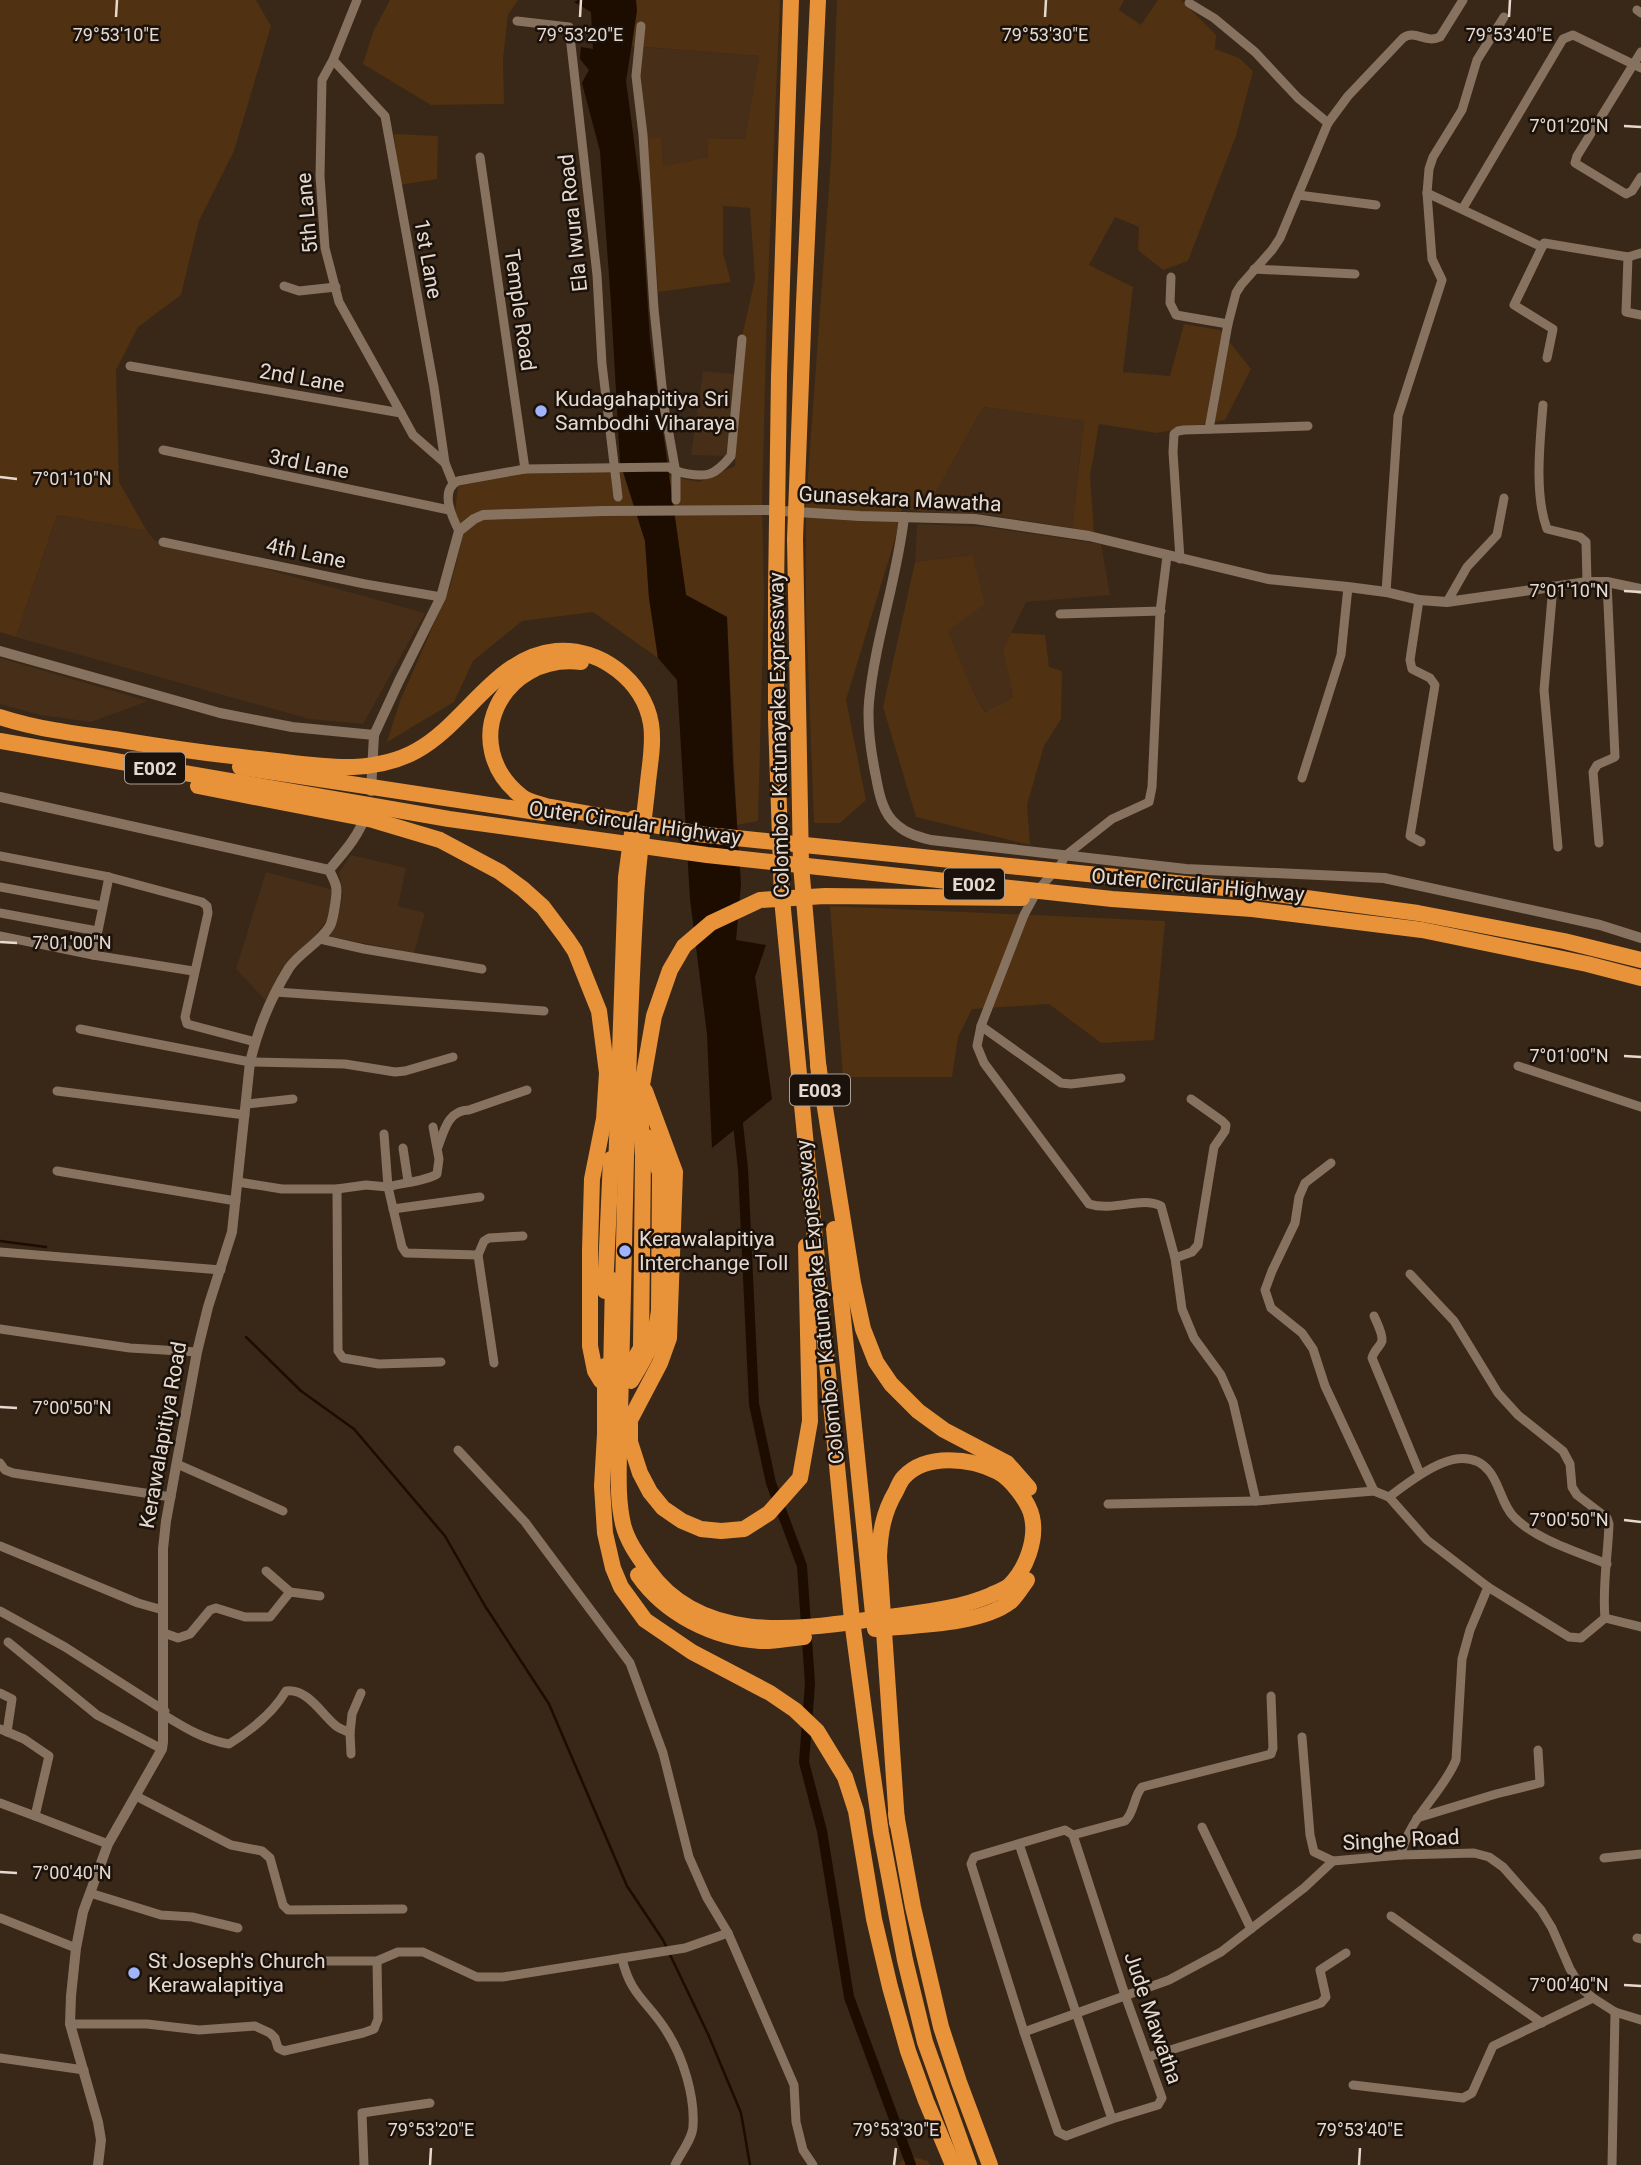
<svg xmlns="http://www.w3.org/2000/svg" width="1641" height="2165" viewBox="0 0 1641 2165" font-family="Roboto,sans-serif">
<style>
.built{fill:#462e19}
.green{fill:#503111}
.water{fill:#1d0c00}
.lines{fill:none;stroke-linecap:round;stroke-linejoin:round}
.stream{stroke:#1d0c00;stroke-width:2.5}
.canal{stroke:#1d0c00;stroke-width:10}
.minor{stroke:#877260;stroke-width:9}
.tertiary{stroke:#877260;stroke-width:10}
.motorway{stroke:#e89239;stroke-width:16}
.ticks{fill:none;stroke:#e6dad0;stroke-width:2.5}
.poi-dot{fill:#a0b3fd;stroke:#1a120b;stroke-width:2.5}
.labels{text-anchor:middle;stroke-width:5;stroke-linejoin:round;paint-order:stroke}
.shield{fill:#1a120b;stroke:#a99e95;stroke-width:2}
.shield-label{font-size:19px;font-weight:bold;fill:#e6dad0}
.street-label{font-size:21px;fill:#e6dad0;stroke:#1a120b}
.poi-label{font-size:21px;fill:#e6dad0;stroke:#1a120b;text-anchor:start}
.ticks-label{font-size:18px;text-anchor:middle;fill:#e6dad0;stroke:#1a120b;stroke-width:5;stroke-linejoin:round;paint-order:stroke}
</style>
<rect width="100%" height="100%" fill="#392717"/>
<g class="built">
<polygon points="642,47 759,56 745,139 707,138 708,157 663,166 647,139 641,75"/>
<polygon points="703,371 735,374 726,456 691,455"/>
<polygon points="983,407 1084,421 1072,528 989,515 925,512"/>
<polygon points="57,515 147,531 155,541 248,564 425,613 363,724 309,719 16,637"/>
<polygon points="917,524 986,527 1101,544 1110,595 1026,602 1003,650 1013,697 986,712 976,698 947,630 972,555 915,562"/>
<polygon points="0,658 148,701 91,722 40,715 0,704"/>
<polygon points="351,855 406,868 398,906 425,913 414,953 328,936 337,920 343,895 339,873"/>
<polygon points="266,872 333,890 327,920 266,1001 236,969"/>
</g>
<g class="green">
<polygon points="0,0 256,0 271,26 234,151 199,221 181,295 138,327 116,370 119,482 147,531 57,515 16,637 0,632"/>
<polygon points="390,0 518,0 508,15 503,59 504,104 431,105 363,64 373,32"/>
<polygon points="636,0 780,0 767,306 762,503 764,597 758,821 737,825 727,617 686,595 669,476 699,482 735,466 743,332 755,279 750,208 723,206 723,253 731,282 658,292 647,139 661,137 663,166 708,157 707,138 745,139 759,56 632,46"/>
<polygon points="837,0 1124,0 1119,10 1141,25 1158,0 1181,0 1216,35 1215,49 1239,58 1253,71 1236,136 1188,261 1163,270 1138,250 1139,227 1115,217 1089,265 1133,287 1123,372 1170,376 1184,324 1220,330 1251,369 1225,420 1157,433 1099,424 1090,476 1094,532 1072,528 1084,421 983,407 925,512 902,508 896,536 846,700 866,800 840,823 814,823 806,610 806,503 831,160"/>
<polygon points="394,134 438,136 437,179 400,185"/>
<polygon points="528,472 623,472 645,541 649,598 658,658 593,612 522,621 473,661 454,702 387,742 400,701 450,587 463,536 455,511 458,486"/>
<polygon points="972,555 985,604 948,631 976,698 985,712 1013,697 1003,650 1011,633 1045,635 1049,667 1062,671 1061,719 1044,746 1027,805 1030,845 916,817 883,707 915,562"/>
<polygon points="830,906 1165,921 1154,1040 1101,1043 1049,1004 972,1009 958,1037 952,1077 843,1077"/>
<polygon points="907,2155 928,2161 930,2165 898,2165"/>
</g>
<polygon class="water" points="578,0 636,0 637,11 626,81 640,186 650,340 686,595 727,617 733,764 741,884 736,940 766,945 755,977 772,1099 712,1148 707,1034 690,899 677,680 658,658 649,598 645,541 620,462 611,303 600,151 582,83 589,70 580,59 581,47 593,49 591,12 574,2"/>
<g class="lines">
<g class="stream">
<polyline points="0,1241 46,1247"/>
<polyline points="246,1337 301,1391 354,1429 445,1536 485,1606 549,1704 627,1886 663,1940 708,2034 741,2113 750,2165"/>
</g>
<polyline class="canal" points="737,1115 743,1169 754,1404 771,1483 802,1566 810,1684 804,1762 822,1831 849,1997 911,2165"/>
<g class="minor">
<polyline points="357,0 333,60 322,80 320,176 325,248 339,302 401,413"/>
<polyline points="1189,3 1214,18 1255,52 1298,98 1328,123"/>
<polyline points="1637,10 1641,13"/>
<polyline points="517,21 569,27 597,275 602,364 618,497"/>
<polyline points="641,26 636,76 643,135 654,309 664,406 676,473 676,500"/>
<polyline points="1641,52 1577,156 1575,163 1626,194 1632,191 1641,177"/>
<polyline points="333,60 385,116 434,387 445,463 453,483"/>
<polyline points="480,157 525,469"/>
<polyline points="1427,193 1542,247"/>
<polyline points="1298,195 1376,205"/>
<polyline points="1463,208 1563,39 1573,35 1641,68"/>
<polyline points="1628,257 1626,312 1641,315"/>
<polyline points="1254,269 1355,274"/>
<polyline points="1171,277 1170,303 1176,315 1228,324"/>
<polyline points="284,286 299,291 336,287"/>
<polyline points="1547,358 1553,329 1514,305 1544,243 1628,257 1641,253"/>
<polyline points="130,366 401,413 413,435 445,463"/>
<path d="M1543,405C1540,442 1534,494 1547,529L1580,537L1586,542L1587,582"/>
<path d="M1209,429L1228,324L1236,293L1241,285L1272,250L1280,238L1328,123L1348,96L1403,38C1415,29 1426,44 1440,37L1463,0"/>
<polyline points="163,450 449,510"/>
<path d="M459,531C452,517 439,490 458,481L525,469L669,467C676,473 699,477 709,474C717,472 726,462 731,456L742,339"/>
<polyline points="163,542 365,584 441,597"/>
<path d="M1167,556L1160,612L1152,787L1149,802L1112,819L1065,856L1061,864L1037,891L1024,915L981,1026L977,1046L984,1063L1089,1204C1114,1212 1141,1196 1161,1206L1175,1258L1182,1309L1194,1338L1221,1375L1233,1402L1256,1501L1374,1491L1389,1497L1427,1540L1488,1587L1569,1637L1581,1638L1605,1618"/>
<polyline points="1180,559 1173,452 1174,434 1178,431 1184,430 1308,426"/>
<polyline points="1553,586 1544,690 1558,847"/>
<polyline points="1386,592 1398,416 1442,280 1432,259 1427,193 1429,169 1433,157 1462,110 1477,60 1504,17"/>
<polyline points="1419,600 1410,660 1412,669 1430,678 1435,685 1410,836 1421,842"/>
<polyline points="1447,602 1467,567 1497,535 1504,498"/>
<polyline points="1060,614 1161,611"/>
<polyline points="1302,778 1341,655 1348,587"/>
<polyline points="1599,843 1593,772 1597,765 1615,757 1607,582"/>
<polyline points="0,856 109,877 202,902 207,906 208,913 185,1017 187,1024 255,1042"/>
<polyline points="109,877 93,955 193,971"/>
<polyline points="0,887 102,906"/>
<polyline points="0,913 97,931"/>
<polyline points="0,936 93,955"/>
<polyline points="320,939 364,949 482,969"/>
<polyline points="276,992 544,1011"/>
<polyline points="981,1026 1061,1083 1071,1084 1121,1078"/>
<polyline points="80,1029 250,1062 345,1064 395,1072 405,1071 453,1057"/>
<polyline points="1518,1066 1641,1107"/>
<polyline points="57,1091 245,1115"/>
<polyline points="247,1104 293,1099"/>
<path d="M384,1134L388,1187C401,1183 427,1181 437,1174L439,1159L433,1127"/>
<path d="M438,1147C444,1131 448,1110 469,1110L527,1090"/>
<polyline points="403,1148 408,1181"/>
<polyline points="1331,1163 1305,1183 1299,1197 1295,1223 1272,1271 1265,1290 1271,1308 1302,1333 1313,1349 1325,1386 1374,1491"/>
<polyline points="57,1171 236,1201"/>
<polyline points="238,1182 282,1189 337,1189 366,1185 388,1187 402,1247 406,1253 478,1255"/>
<polyline points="337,1189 338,1351 343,1358 379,1364 441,1362"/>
<polyline points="393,1209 480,1197"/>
<polyline points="0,1252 221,1270"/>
<polyline points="1175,1258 1192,1252 1198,1245 1214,1147 1225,1131 1226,1125 1222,1121 1191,1099"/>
<path d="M1410,1274L1454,1321L1498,1393L1518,1415L1563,1451L1570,1464L1572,1487L1577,1495L1607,1518L1609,1524C1608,1555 1602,1587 1605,1618"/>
<path d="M1374,1316C1377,1323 1383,1334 1382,1341C1380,1347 1374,1350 1372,1358L1420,1474"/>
<polyline points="0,1329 130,1348 197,1352"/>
<polyline points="494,1363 478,1255 484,1241 489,1238 523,1236"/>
<polyline points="458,1450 525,1522 630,1663 663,1753 689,1857 707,1898 728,1933 794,2085 796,2122 803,2150 813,2165"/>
<polyline points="0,1463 5,1470 13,1473 171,1497"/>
<polyline points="177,1464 283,1511"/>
<path d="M1389,1497C1413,1479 1462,1438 1489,1471C1500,1484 1502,1506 1515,1518C1537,1540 1578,1552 1607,1564"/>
<polyline points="1108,1504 1256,1501"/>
<polyline points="0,1546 138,1603 163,1610"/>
<polyline points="266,1571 290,1592"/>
<polyline points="0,1611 65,1647 165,1711"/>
<polyline points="1605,1618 1641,1627"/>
<polyline points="164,1633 178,1638 190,1634 210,1610 216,1608 245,1617 270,1617 290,1592 320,1596"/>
<polyline points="8,1642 97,1715 162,1749"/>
<polyline points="0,1693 12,1699 7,1732"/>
<path d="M164,1715C185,1728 205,1740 229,1744C250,1731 273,1713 286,1691C307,1688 321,1713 335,1725C339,1729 345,1730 350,1733L352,1714L361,1693"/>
<polyline points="0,1729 24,1739 49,1756 35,1816 108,1844"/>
<polyline points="350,1733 351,1754"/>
<polyline points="1302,1737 1310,1835 1314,1852 1333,1861"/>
<polyline points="136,1796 231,1845 262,1851 270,1858 283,1905 288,1910 403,1909"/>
<polyline points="0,1803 35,1816"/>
<polyline points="1417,1818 1496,1794 1540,1783 1538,1750"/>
<polyline points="1202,1827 1251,1929"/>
<path d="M1073,1835L1125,1821C1135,1812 1133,1797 1142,1787L1271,1754L1273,1748L1271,1696"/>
<polyline points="1019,1844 1112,2119 1158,2105 1162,2098 1125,1995 1073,1835 1065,1830 974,1857 971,1864 1024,2032 1058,2132 1066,2136 1112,2119"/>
<path d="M1401,1855C1409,1817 1442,1794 1456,1760L1462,1659L1470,1630L1488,1587"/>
<polyline points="1604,1858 1641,1854"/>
<polyline points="90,1893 161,1915 192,1917 238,1928"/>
<polyline points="1391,1916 1542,2023"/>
<polyline points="0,1918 76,1948"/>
<polyline points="1637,1938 1641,1939"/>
<path d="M622,1958C630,1996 649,2002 667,2032C683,2057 695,2096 693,2126C693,2138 680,2154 675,2165"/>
<polyline points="298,1961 377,1961 398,1952 423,1952 477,1977 503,1977 685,1948 728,1933"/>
<polyline points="70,2024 147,2024 199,2030 255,2026 270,2033 275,2038 278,2048 284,2051 363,2033 374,2029 378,2019 377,1961"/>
<polyline points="1024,2032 1169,1980 1221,1952 1304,1888 1333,1861 1401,1855 1474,1853 1489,1857 1503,1867 1541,1910 1552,1928 1570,1969 1582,1989 1593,1998 1615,2012 1641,2020"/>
<polyline points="1148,2057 1321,2003 1326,1997 1320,1970 1346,1953"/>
<polyline points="0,2058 84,2070"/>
<polyline points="1353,2085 1463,2098 1472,2093 1493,2046 1593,1998"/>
<polyline points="364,2165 362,2113 430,2103"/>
<polyline points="1612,2165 1615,2012"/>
</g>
<g class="tertiary">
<path d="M904,517C897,580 875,639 869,702C867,727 871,753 876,777C879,794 883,814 897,825C907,834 919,837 931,840L1186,869L1384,878L1600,925L1641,938"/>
<polyline points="0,651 220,713 292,727 374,735"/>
<polyline points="371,791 374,735 399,681 441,597 459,531 474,519 483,515 603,511 767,510 860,516 975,519 1089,536 1268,579 1348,587 1386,592 1419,600 1447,602 1587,582 1607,582 1641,589"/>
<polyline points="0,797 329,870"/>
<path d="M98,2165L101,2140L98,2122L70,2024L71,1996L76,1948L83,1912L108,1844L162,1749L163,1742V1549L166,1521L197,1352L208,1307L232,1232L250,1062C258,1029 271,997 289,968C300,952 320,943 330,926C333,920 334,911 335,905C338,888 337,885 329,870C344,852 359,836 366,814"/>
</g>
<g class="motorway">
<polyline points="791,0 779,376 776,591 776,719 782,899 852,1620 872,1770 881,1833 905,1960 925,2042 969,2165"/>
<polyline points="818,0 804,303 795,539 801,865 819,1074"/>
<path d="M581,662C501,653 457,745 521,796C528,802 538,803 546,806L708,835"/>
<path d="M0,717C37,729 76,734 114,739C162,747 210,754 259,759C289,762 322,768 353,767C374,766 398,761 416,751C466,724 495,657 556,651C600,647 644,681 651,724C654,743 650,763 648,782C644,821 638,860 636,898C625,1080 625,1263 619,1445C619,1471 617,1498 623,1524C627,1541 638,1556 648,1570C704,1649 806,1628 888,1617C923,1612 958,1609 991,1595C997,1592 1005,1590 1010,1585C1026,1569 1037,1540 1032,1517C1029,1502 1011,1479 998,1472C971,1458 926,1453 904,1477C900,1481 898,1487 896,1491C883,1513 880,1533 879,1557L897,1823"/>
<polyline points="0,741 449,819 707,855 1112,899 1252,909 1422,930 1587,964 1641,978"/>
<polyline points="240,767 543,813"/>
<polyline points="198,786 373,820 440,840 500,872 523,889 543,907 567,939 575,951 599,1011 607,1073 604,1119 592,1179 590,1250 590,1346 595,1371 601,1381"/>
<polyline points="697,834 1254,891 1418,913 1564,941 1641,960"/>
<polyline points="818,1064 853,1283 863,1329 876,1362 891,1384 918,1411 944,1430 1007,1463 1029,1488"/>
<polyline points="616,1170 626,877 634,818"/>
<polyline points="834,1229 874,1624"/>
<polyline points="605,1291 611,1159"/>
<polyline points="631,1365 641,1348 643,1156 640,1110 642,1085 654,1016 670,970 684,946 711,923 760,900 825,896 1022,898"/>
<polyline points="605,1366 605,1434 602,1486 605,1533 613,1568 621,1587 645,1620 692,1652 770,1693 795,1710 817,1731 845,1777 856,1811 874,1919 890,1987 908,2051 926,2101 953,2165"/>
<polyline points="611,1376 613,1280"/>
<path d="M631,1381C646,1356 656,1340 659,1310L660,1173L647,1137"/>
<polyline points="630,1420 660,1363 669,1338 675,1172 645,1091"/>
<polyline points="630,1424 630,1442 640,1473 650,1492 663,1508 682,1521 701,1529 721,1531 744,1529 769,1513 800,1478 810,1421 806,1246"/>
<path d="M638,1575C665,1614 713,1638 760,1641C774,1642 790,1638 804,1637"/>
<path d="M875,1629C913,1625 980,1625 1010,1602C1016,1597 1022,1587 1027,1580"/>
<polyline points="896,1814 913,1907 941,2027 959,2082 990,2165"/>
</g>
</g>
<path class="ticks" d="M116,17L117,0M580,17L581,0M1045,17L1046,0M1509,17L1510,0M1624,126L1641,127M0,477L17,479M1624,591L1641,592M0,942L17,943M1624,1056L1641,1057M0,1407L17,1408M1624,1520L1641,1522M0,1872L17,1873M1624,1985L1641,1986M430,2165L431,2148M894,2165L896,2148M1359,2165L1360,2148"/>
<g class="poi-dot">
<circle cx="541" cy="411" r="7"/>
<circle cx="625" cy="1251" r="7"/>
<circle cx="134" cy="1973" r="7"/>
</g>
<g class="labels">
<g class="shield">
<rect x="125" y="752.5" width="60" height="31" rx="5"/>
<rect x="944" y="868.5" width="60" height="31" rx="5"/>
<rect x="790" y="1074.5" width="60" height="31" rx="5"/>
</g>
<g class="shield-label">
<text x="155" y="775">E002</text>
<text x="974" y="891">E002</text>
<text x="820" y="1097">E003</text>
</g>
<g class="street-label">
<text transform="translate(307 213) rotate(-95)" y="7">5th Lane</text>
<text transform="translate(573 223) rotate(-96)" y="7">Ela Iwura Road</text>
<text transform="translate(428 259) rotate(80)" y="7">1st Lane</text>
<text transform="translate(520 310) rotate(82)" y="7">Temple Road</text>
<text transform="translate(302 378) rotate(10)" y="7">2nd Lane</text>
<text transform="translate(309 464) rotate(11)" y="7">3rd Lane</text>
<text transform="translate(900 499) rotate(3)" y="7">Gunasekara Mawatha</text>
<text transform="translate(306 553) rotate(12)" y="7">4th Lane</text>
<text transform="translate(779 735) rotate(-91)" y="7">Colombo - Katunayake Expressway</text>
<text transform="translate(635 823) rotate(8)" y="7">Outer Circular Highway</text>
<text transform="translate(1198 885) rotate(5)" y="7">Outer Circular Highway</text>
<text transform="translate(820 1302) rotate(-96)" y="7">Colombo - Katunayake Expressway</text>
<text transform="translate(163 1435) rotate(-80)" y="7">Kerawalapitiya Road</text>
<text transform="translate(1401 1840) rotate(-3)" y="7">Singhe Road</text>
<text transform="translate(1153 2018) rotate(71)" y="7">Jude Mawatha</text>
</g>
<g class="poi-label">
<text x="555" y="406">Kudagahapitiya Sri<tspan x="555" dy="24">Sambodhi Viharaya</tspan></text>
<text x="639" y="1246">Kerawalapitiya<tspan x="639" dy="24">Interchange Toll</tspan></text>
<text x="148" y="1968">St Joseph's Church<tspan x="148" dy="24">Kerawalapitiya</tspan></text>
</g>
</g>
<g class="ticks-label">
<text x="116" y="41">79°53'10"E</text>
<text x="580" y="41">79°53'20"E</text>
<text x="1045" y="41">79°53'30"E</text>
<text x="1509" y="41">79°53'40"E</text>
<text x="1569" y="132">7°01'20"N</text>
<text x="72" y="485">7°01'10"N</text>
<text x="1569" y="597">7°01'10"N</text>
<text x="72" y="949">7°01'00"N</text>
<text x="1569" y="1062">7°01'00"N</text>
<text x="72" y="1414">7°00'50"N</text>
<text x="1569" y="1526">7°00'50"N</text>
<text x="72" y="1879">7°00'40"N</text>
<text x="1569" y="1991">7°00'40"N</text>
<text x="431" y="2136">79°53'20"E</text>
<text x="896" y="2136">79°53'30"E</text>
<text x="1360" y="2136">79°53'40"E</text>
</g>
</svg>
